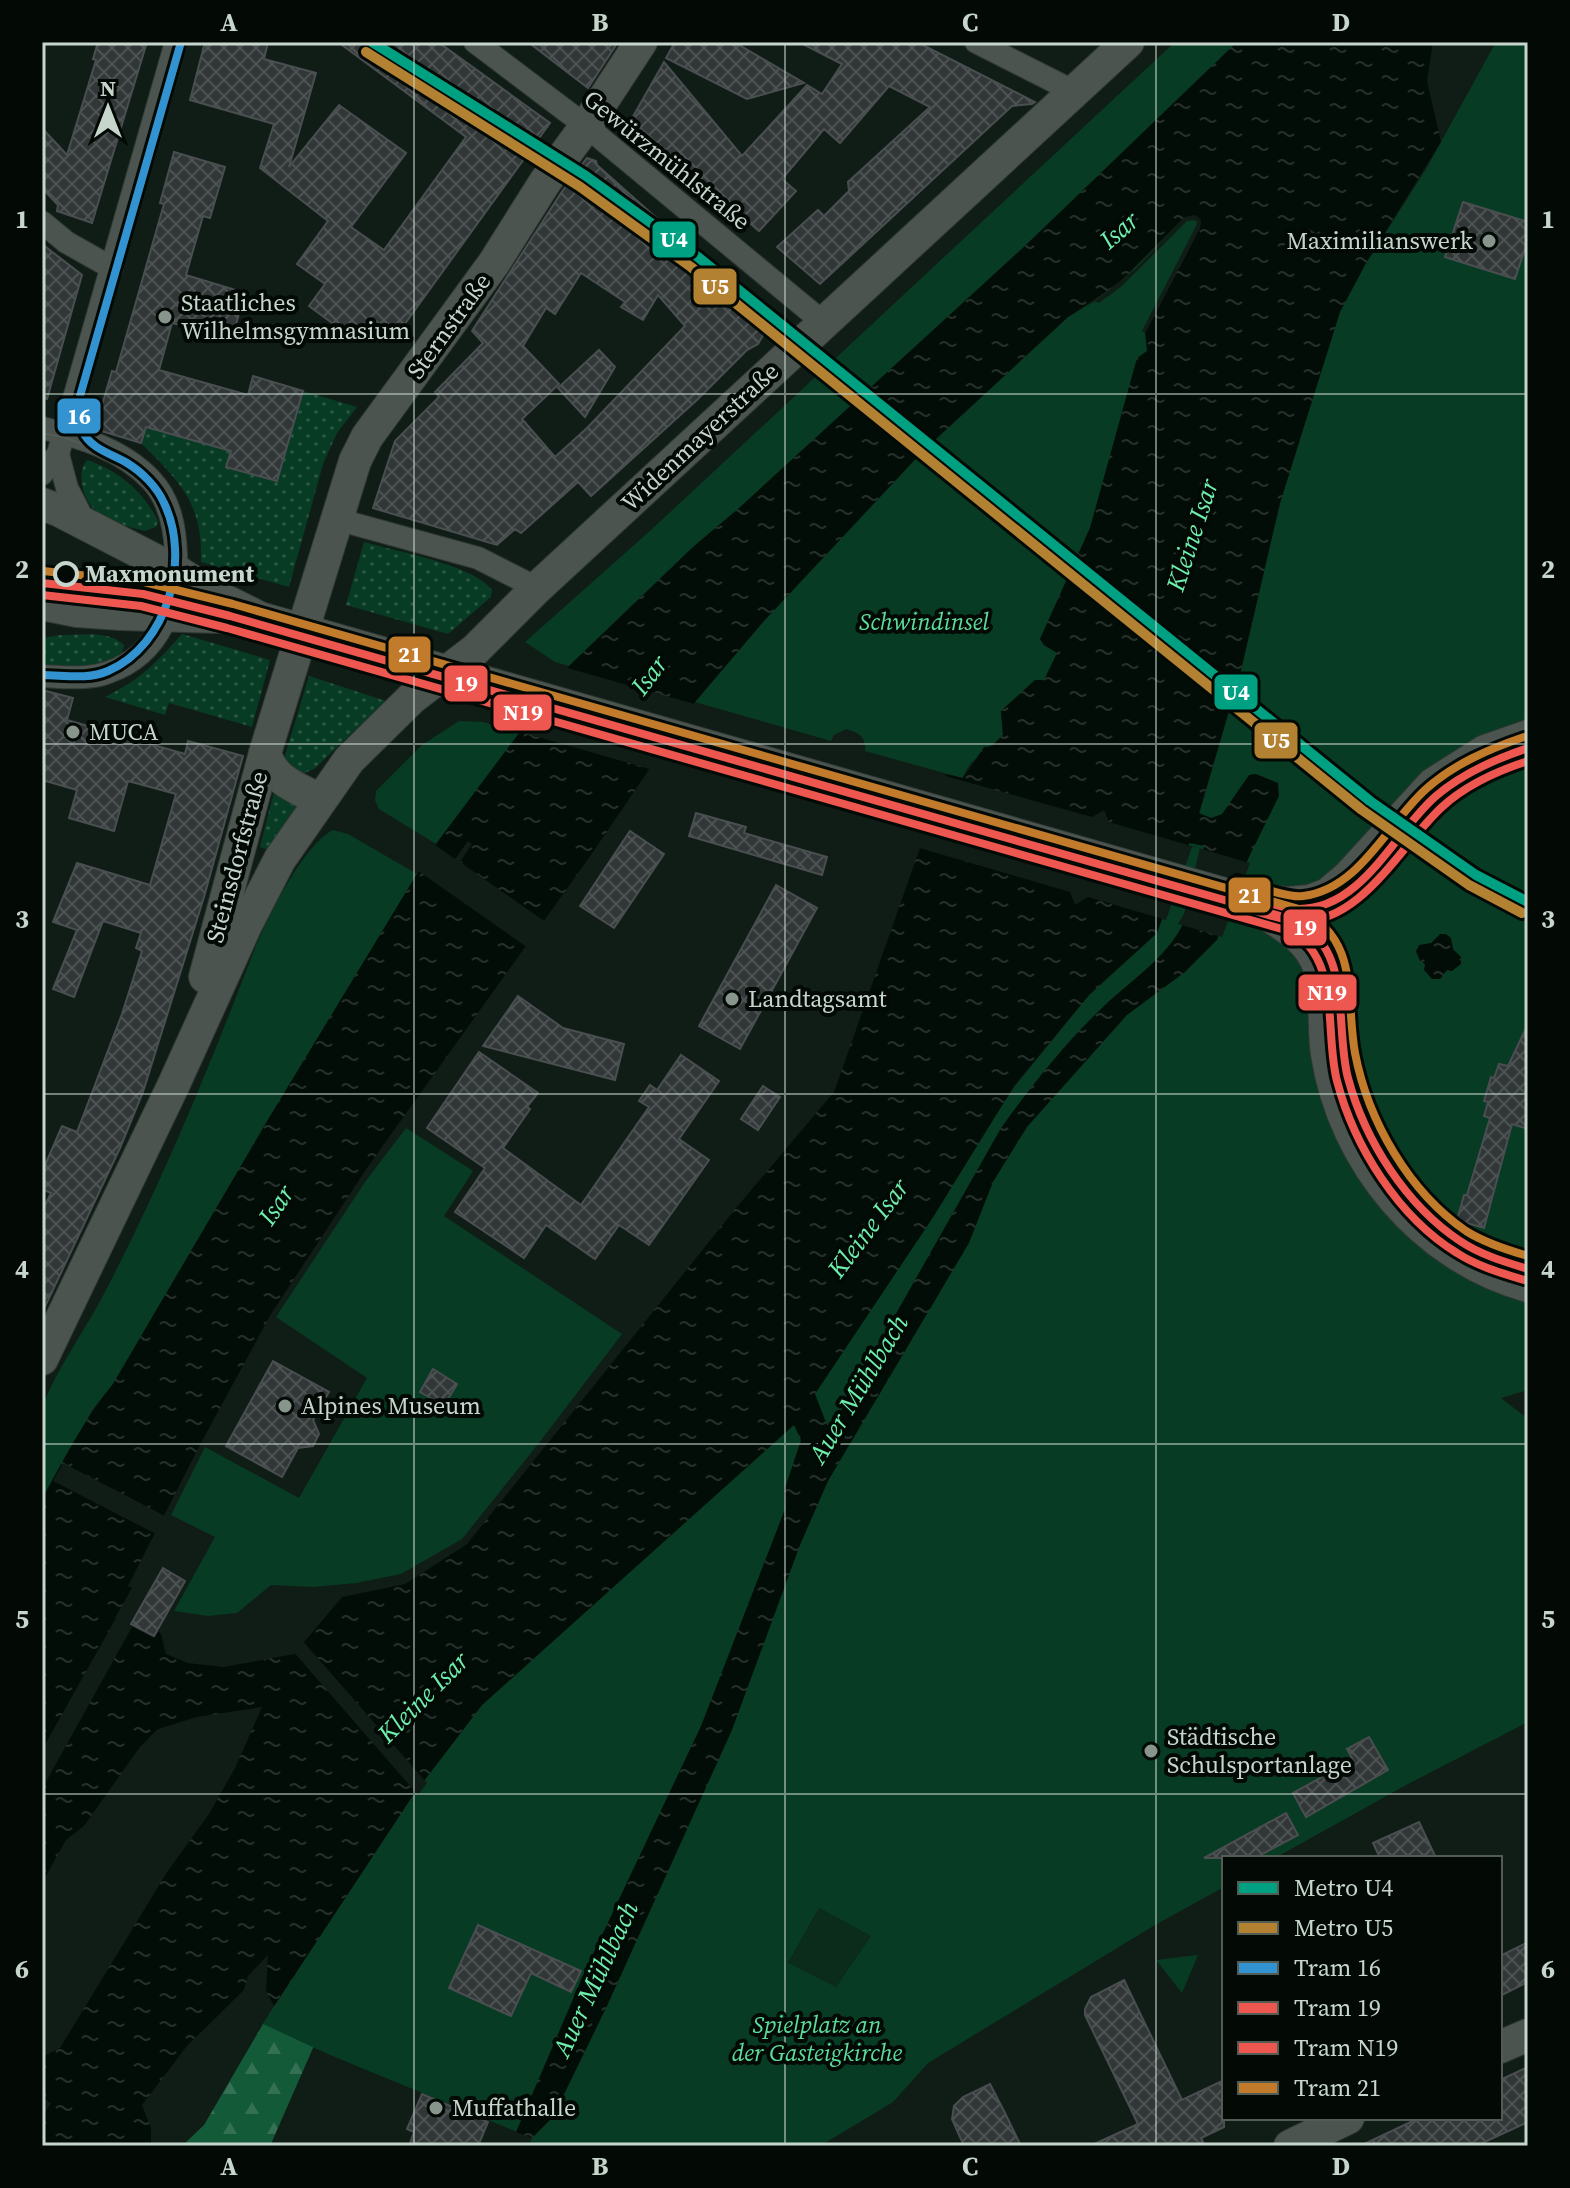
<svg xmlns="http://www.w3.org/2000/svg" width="1570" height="2188" viewBox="0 0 1570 2188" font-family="'Source Serif 4',serif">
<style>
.built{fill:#0b2b1b}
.grass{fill:url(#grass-dots)}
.forest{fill:url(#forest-firs)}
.green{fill:#073b24;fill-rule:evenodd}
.water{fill:url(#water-ripples);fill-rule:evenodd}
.pier{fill:#101d16}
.building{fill:url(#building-cross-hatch);stroke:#4a4e51;stroke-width:2;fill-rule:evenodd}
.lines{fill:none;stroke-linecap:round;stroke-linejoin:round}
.street-casing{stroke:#2f3833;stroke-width:24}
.secondary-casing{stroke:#2f3833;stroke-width:34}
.street{stroke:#4b544f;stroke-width:22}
.secondary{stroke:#4b544f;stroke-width:32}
.tram{stroke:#535c57;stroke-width:2}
.tram-1-casing{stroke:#030a05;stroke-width:14}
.tram-2-casing{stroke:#030a05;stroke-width:14}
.tram-3-casing{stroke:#030a05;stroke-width:14}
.tram-4-casing{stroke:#030a05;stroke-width:14}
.tram-1{stroke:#3393d1;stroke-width:8}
.tram-2{stroke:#ee574f;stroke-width:8}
.tram-3{stroke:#ee574f;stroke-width:8}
.tram-4{stroke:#c17b2b;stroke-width:8}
.metro-1-casing{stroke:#030a05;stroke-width:16}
.metro-2-casing{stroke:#030a05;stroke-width:16}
.metro-1{stroke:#00a082;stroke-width:10}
.metro-2{stroke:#b38132;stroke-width:10}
.grid{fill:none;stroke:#c7d6cd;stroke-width:2;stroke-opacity:0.55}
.poi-dot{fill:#87958d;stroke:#030a05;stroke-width:3}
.stop-dot{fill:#030a05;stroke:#c7d6cd;stroke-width:4}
.labels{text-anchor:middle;stroke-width:8;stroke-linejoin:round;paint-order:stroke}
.street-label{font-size:24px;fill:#c7d6cd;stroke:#030a05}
.poi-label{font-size:24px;fill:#c7d6cd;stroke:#030a05;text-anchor:start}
.stop-label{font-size:24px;font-weight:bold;fill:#c7d6cd;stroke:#030a05;text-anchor:start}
.park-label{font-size:24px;font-style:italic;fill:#5cdd9c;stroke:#030a05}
.water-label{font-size:26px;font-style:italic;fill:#6eeeac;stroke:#030a05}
.line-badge{stroke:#030a05;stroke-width:3}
.badge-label{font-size:22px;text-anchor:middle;font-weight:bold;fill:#fff}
.neatline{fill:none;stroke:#c7d6cd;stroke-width:3}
.grid-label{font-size:26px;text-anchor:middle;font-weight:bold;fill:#c7d6cd}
</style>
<defs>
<pattern id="grass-dots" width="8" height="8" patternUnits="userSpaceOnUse" patternTransform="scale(2)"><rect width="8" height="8" fill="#073b24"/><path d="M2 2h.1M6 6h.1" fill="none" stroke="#2a5743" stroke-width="1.8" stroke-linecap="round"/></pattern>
<pattern id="forest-firs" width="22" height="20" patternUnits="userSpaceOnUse" patternTransform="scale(2)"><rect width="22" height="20" fill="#135a39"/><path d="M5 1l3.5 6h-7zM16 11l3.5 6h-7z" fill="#347154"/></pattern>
<pattern id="water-ripples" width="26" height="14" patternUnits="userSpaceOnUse" patternTransform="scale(2)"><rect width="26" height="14" fill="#030d07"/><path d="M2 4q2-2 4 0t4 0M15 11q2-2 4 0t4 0" fill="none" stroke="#26302a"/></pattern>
<pattern id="building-cross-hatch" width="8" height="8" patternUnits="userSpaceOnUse" patternTransform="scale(2)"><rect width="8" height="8" fill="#313637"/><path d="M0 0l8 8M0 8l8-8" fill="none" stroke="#4d5253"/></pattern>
</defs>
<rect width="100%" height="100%" fill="#101d16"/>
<polygon class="built" points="819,1908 871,1936 836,1987 788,1964"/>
<g class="grass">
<path d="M303,391L357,407L337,433L323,464L289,587L201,562C203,503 180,482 141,443L146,427L231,451L227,467L277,481Z"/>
<path d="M87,460C118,470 144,492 158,521L156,527L145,531C117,524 87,517 82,484C81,475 81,468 87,460Z"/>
<path d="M364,542C395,551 474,565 492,590L491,597L448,634L346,605Z"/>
<path d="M182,634L270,660L252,727L169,703L165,715L105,697C140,680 156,663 182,634Z"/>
<path d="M61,635C81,635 109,630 124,645C122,673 62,668 42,668V638Z"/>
<polygon points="309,676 386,701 314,769 302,774 283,762"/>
<polygon points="274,792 301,805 268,850 260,847"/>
</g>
<polygon class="forest" points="414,1794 342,2007 313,2048 270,2146 182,2146 204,2125 263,2024"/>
<g class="green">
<polygon points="1175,42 1237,42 1026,245 738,509 693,547 569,666 555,662 525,642 651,530"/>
<path d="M1496,42H1528V1390L1501,1398L1528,1419V1722L1408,1784L1275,1858H1224V1887L1155,1925L928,2063L893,2102L820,2146H529L532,2138L330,2055L263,2024L414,1794L482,1705L664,1541L981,1137L1015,1086L1089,995L1157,933L1195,828L1241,670L1280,503L1340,311L1365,265L1426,169ZM819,1908L871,1936L836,1987L788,1963Z"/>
<path d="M1185,217L1201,220L1147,351L1137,359L1090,528L1040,639L1044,645L1058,653L1044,680H1035L1001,711L1003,735L970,764L962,778L865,751C866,736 859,733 846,729L834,735L831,741L695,702L763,622L923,451L1068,317L1095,301Z"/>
<polygon points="459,721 483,722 520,733 436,844 379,809 375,800 376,791 422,745"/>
<path d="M333,830L348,834L417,874L269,1118L113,1384L93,1409L42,1499C42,1480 38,1415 44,1402C60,1363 87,1328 106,1290C161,1184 207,1073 250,961C263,927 301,846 333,830Z"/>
<polygon points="406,1128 473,1171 444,1216 622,1334 542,1439 462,1539 401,1574 356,1583 313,1587 271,1585 237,1613 208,1616 174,1611 215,1537 171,1515 205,1447 299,1498 367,1378 276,1317 365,1182"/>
<polygon points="1198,1955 1182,1993 1156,1960"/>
</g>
<g class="water">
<path d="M1237,42H1433L1427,81L1441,142L1365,265L1340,312L1280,503L1241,670L1199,813L1211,818L1222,814L1249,775L1256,774L1278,783L1279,796L1248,859L1217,940L1185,972L1127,1015L1027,1127L993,1182L969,1243L828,1481L800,1545L732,1730L607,2006L553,2117L532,2138L516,2132L585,1971L701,1726L785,1509L784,1491L801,1440L794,1425L482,1705L414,1794L274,2006L266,1991L268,1955L248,1976L244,1990L187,2046L142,2105L151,2128V2146H42V2117L51,2103L42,2098V2057L60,2048L167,1872L209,1814L235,1768L262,1707L197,1717L158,1729L140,1747L84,1826L66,1840L42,1883V1499C64,1459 84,1419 113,1384L269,1118L412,882L436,844L569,666L693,547L738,509L1026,245ZM1185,217L1201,220L1200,228L1145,333L1147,351L1137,358L1090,528L1040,639L1044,645L1057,653L1044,680H1035L1001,711L1003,735L992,746L984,747L963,778L946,774L834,1092L736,1208L467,1544L405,1584L342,1597L294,1654L224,1667L188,1663L166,1654L160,1630L154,1638L115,1618L132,1588L128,1586L201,1443L271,1314L367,1168L591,855L695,702L763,622L923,451L1068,317L1119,283ZM1189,843L1204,846C1197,875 1194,908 1178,933C1159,963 1129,982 1104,1006C1065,1043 1032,1085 1001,1128L838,1416L836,1427L829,1430L815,1394L932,1219L1014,1086L1089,995L1157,933Z"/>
<polygon points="1440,934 1446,934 1451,938 1453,949 1461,957 1461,964 1452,971 1447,970 1440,979 1432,979 1424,970 1425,964 1420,961 1416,951 1419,945 1431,943"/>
</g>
<g class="pier">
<polygon points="1195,215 1201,220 1200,228 1145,333 1142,331 1196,226 1197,222 1194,220 1187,221 1122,286 1099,303 1095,301 1135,269 1185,217"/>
<polygon points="564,667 698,705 653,770 517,731"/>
<polygon points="942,775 1092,817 1104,810 1109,822 1250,863 1222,937 1178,924 1184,914 1200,848 1192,847 1166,920 1088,897 1075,905 1070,892 916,847"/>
<polygon points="468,841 472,844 460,862 547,923 528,948 417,870 435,845 455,859"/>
<polygon points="63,1463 165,1516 156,1534 53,1481"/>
<polygon points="116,1618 132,1627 42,1789 42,1750"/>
<polygon points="301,1639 427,1783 418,1795 292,1650"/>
</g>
<g class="building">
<polygon points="98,42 147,42 92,223 57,211 58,205 42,188 42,128 67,155 96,60 93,59"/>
<polygon points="205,42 268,42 264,59 316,73 289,167 339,105 406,153 351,227 384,250 466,137 338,42 438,42 550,123 396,336 370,317 354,339 309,306 325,284 297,264 328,221 260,168 274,124 190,100"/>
<polygon points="528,42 618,42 588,88"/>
<polygon points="675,42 734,42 804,83 747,99 666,58"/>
<polygon points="799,42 917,42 1035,102 1032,104 1012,106 820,284 777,247 818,210 824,216 849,191 848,182 930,107 889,86 840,143 824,129 782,179 796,191 759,231 631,120 664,62 742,156 807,85 822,94 842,64"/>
<polygon points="174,152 225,167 210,218 203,216 186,275 245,293 232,338 172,323 159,370 248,395 253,376 303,391 277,481 226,467 231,451 146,427 141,443 95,429 112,371 116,372 164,204 160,203"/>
<path d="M587,158L596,161L597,165L763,313L766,330L758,344L747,350L698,399L591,496L578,482L521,533L515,529L497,545L373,508L395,441L439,397L435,392L483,343L472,331L561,193ZM581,273L625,302L621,307L643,320L658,295L685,326L587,428L555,457L522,419L559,384L523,346L546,308L555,314Z"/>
<polygon points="1463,202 1528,222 1528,239 1515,279 1445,257"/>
<polygon points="42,244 82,275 47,399 42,398"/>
<polygon points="599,350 615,367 585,417 558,388"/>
<polygon points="42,690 73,698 67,720 185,754 188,741 243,756 204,897 143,1092 120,1148 42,1313 42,1211 51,1193 42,1189 42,1172 62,1126 77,1132 122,1014 142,951 136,948 141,933 103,921 74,997 53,989 77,930 53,922 77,863 150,885 176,794 128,781 114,831 69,818 77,790 42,780"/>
<polygon points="696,813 746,827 744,833 827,857 822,875 689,836"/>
<polygon points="630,831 664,854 614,928 580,906"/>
<polygon points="776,885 817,908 740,1049 699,1026"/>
<polygon points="518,996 563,1028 624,1044 615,1080 483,1046"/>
<polygon points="1528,1024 1528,1129 1512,1124 1484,1228 1457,1220 1464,1195 1467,1195 1490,1118 1484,1116 1488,1102 1484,1101 1491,1077 1494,1078 1499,1064 1508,1066"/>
<polygon points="479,1052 538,1093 527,1107 530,1109 503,1148 581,1205 649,1107 639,1101 650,1085 657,1090 681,1055 719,1081 679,1139 709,1160 649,1245 619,1225 595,1259 546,1225 524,1258 455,1212 485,1168 427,1128"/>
<polygon points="763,1086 780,1097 758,1130 741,1119"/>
<polygon points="273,1361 329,1392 313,1420 319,1434 313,1446 298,1448 282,1477 226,1446"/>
<polygon points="433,1369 457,1384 444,1406 420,1392"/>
<polygon points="163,1568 185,1581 154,1636 131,1624"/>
<polygon points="1369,1737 1388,1770 1306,1817 1293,1793 1353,1760 1347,1749"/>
<polygon points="1286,1813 1298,1835 1255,1858 1204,1858"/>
<polygon points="1419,1822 1436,1858 1380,1858 1373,1843"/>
<polygon points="478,1925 581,1971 571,1992 531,1973 511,2016 449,1988"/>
<polygon points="1528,1942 1528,1982 1500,1996 1500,1956"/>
<polygon points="1124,1980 1182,2100 1224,2080 1224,2127 1201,2138 1205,2146 1090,2146 1138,2124 1085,2015 1085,2009 1091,1997"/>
<polygon points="1528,2067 1528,2122 1476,2146 1360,2146 1419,2118 1500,2118 1500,2080"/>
<polygon points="990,2084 1005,2113 1021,2146 964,2146 952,2119 954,2106 963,2097"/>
<polygon points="422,2094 488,2122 478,2146 409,2146 414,2132 407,2129"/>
</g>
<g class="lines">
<defs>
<g id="street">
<polyline points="475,42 586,126 824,323"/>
<polyline points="976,42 1075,92"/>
<polyline points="42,222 66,242 112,268"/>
<path d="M42,428C81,437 123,450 151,480C170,500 175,527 176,554C179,603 160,654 109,672C89,680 63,677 42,676"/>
<polyline points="58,454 67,488 85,523"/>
<polyline points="42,474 58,454 176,42"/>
<polyline points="336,519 478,558 537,588"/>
</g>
<g id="secondary">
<polyline points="42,504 58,510 178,572 216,596 260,618 1242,899 1287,903 1310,901 1328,894 1348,877 1433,784 1485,751 1528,736"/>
<polyline points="42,604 77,611 120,614 249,618"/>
<path d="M265,753C272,780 297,788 320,800"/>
<path d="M1245,901C1269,917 1301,931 1315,958C1329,986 1322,1024 1327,1054C1344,1162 1423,1257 1528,1286"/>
<polyline points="205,977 265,753 355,461 367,437 494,263 545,182 586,126 641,42"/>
<polyline points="42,1359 174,1084 246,925 280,859 349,760 412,698 475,650 537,588 1128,42"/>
<polyline points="1500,2047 1528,2035"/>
<polyline points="1290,2146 1348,2118"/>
</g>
</defs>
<use href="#street" class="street-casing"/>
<use href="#secondary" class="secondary-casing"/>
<use href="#street" class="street"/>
<use href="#secondary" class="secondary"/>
<g class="tram">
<polyline points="42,433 63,437 114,456"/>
<path d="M173,535C180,582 189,589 232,606"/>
<path d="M138,650C170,613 180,604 230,616"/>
<polyline points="42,673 56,675"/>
</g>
<defs>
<path id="tram-1" d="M42,675C63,675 88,680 108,671C168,645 191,559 164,503C157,487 142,472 127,463C112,454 91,449 83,432C78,421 79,408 80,396L181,42"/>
<g id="tram-2">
<path d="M42,583L143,594L230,616L1294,920C1354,948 1334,1025 1348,1078C1365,1141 1406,1205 1460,1241C1481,1255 1505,1262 1528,1269"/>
<path d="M1234,892C1252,897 1281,909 1299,909C1363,909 1395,831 1436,796C1463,773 1495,759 1528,748"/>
</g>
<g id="tram-3">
<path d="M42,595L141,606L227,628L1289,931C1342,956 1324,1033 1337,1081C1354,1146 1398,1217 1457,1253C1477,1266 1501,1273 1524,1280"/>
<path d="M1231,904C1252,909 1275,919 1296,921C1361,926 1401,844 1442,807C1466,785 1497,771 1528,761"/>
</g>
<g id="tram-4">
<path d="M43,571L144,582L233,604L1299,909C1361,939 1345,998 1355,1053C1368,1121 1409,1192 1466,1231C1485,1243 1507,1250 1528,1256"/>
<path d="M1237,880C1255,885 1286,898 1303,896C1360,889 1387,824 1426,789C1454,764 1489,749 1524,737"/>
</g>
</defs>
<use href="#tram-1" class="tram-1-casing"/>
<use href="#tram-2" class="tram-2-casing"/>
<use href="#tram-3" class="tram-3-casing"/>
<use href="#tram-4" class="tram-4-casing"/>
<use href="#tram-1" class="tram-1"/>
<use href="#tram-2" class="tram-2"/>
<use href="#tram-3" class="tram-3"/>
<use href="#tram-4" class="tram-4"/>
<defs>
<polyline id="metro-1" points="372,42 586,176 698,257 1370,801 1476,875 1528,902"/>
<polyline id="metro-2" points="366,52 579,186 691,267 1362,810 1469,885 1522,913"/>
</defs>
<use href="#metro-1" class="metro-1-casing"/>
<use href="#metro-2" class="metro-2-casing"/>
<use href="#metro-1" class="metro-1"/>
<use href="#metro-2" class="metro-2"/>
</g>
<path class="grid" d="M414,42V2146M785,42V2146M1156,42V2146M42,394H1528M42,744H1528M42,1094H1528M42,1444H1528M42,1794H1528"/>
<g class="poi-dot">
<circle cx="1489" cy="241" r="8"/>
<circle cx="165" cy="317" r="8"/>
<circle cx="73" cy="732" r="8"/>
<circle cx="732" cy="999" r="8"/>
<circle cx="285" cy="1406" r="8"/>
<circle cx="1151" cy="1751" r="8"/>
<circle cx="436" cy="2108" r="8"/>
</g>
<circle class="stop-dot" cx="66" cy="574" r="11"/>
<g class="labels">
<g class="street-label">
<text transform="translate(667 160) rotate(39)" y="8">Gewürzmühlstraße</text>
<text transform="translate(449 326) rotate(-54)" y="8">Sternstraße</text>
<text transform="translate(700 437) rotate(-43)" y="8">Widenmayerstraße</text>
<text transform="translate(237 857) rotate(-75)" y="8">Steinsdorfstraße</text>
</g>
<g class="poi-label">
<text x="1473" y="249" text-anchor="end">Maximilianswerk</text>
<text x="181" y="311">Staatliches<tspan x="181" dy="28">Wilhelmsgymnasium</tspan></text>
<text x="89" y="740">MUCA</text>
<text x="748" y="1007">Landtagsamt</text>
<text x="301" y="1414">Alpines Museum</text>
<text x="1167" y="1745">Städtische<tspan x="1167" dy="28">Schulsportanlage</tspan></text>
<text x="452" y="2116">Muffathalle</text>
</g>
<g class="stop-label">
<text x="85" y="582">Maxmonument</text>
</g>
<g class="park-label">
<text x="924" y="630">Schwindinsel</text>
<text x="817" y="2033">Spielplatz an<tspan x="817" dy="28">der Gasteigkirche</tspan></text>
</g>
<g class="water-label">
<text transform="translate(1119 230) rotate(-41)" y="9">Isar</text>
<text transform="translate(1192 535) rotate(-72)" y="9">Kleine Isar</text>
<text transform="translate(649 675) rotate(-53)" y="9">Isar</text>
<text transform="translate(276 1205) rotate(-56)" y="9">Isar</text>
<text transform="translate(868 1228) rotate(-53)" y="9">Kleine Isar</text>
<text transform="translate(858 1389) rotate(-59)" y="9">Auer Mühlbach</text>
<text transform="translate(423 1697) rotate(-45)" y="9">Kleine Isar</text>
<text transform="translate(595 1979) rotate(-65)" y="9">Auer Mühlbach</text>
</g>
</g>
<g class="line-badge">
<rect x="651" y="220" width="46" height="39" rx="8" fill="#00a082"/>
<rect x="692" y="267" width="46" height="39" rx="8" fill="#b38132"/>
<rect x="56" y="397" width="46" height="38" rx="8" fill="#3393d1"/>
<rect x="387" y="635" width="45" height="39" rx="8" fill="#c17b2b"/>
<rect x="443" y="664" width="46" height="39" rx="8" fill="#ee574f"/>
<rect x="1213" y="673" width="46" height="38" rx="8" fill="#00a082"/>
<rect x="492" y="693" width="61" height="39" rx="8" fill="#ee574f"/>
<rect x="1253" y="721" width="46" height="39" rx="8" fill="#b38132"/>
<rect x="1227" y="876" width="45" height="38" rx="8" fill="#c17b2b"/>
<rect x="1282" y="908" width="46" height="39" rx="8" fill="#ee574f"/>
<rect x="1297" y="973" width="61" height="39" rx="8" fill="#ee574f"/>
</g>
<g class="badge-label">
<text x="674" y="247">U4</text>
<text x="715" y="294">U5</text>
<text x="79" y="424">16</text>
<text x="410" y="662">21</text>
<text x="466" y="691">19</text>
<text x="1236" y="700">U4</text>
<text x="523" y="720">N19</text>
<text x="1276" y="748">U5</text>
<text x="1250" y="903">21</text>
<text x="1305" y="935">19</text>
<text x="1327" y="1000">N19</text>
</g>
<rect width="1570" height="2188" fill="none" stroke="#030a05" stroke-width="88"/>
<rect x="1222" y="1856" width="280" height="264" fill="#030a05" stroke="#515c55" stroke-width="2"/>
<rect x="1238" y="1882" width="40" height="12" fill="#00a082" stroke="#515c55" stroke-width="2"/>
<text x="1294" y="1896" font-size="24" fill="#c7d6cd">Metro U4</text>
<rect x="1238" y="1922" width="40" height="12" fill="#b38132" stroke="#515c55" stroke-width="2"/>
<text x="1294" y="1936" font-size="24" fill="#c7d6cd">Metro U5</text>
<rect x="1238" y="1962" width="40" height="12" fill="#3393d1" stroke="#515c55" stroke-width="2"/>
<text x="1294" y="1976" font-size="24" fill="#c7d6cd">Tram 16</text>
<rect x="1238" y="2002" width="40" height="12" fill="#ee574f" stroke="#515c55" stroke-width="2"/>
<text x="1294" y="2016" font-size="24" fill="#c7d6cd">Tram 19</text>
<rect x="1238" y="2042" width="40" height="12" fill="#ee574f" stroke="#515c55" stroke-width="2"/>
<text x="1294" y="2056" font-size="24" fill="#c7d6cd">Tram N19</text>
<rect x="1238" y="2082" width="40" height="12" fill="#c17b2b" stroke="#515c55" stroke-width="2"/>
<text x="1294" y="2096" font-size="24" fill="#c7d6cd">Tram 21</text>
<g transform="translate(108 108)" stroke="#030a05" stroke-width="6" paint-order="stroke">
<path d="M0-6L14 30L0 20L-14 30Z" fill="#c7d6cd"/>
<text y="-12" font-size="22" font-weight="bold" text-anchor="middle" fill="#c7d6cd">N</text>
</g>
<rect x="44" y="44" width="1482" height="2100" class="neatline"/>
<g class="grid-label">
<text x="229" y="31">A</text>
<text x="600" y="31">B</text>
<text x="970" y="31">C</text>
<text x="1341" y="31">D</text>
<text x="22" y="228">1</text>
<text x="1548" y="228">1</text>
<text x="22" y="578">2</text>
<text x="1548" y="578">2</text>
<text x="22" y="928">3</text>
<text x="1548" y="928">3</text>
<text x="22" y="1278">4</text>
<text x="1548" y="1278">4</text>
<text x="22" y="1628">5</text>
<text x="1548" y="1628">5</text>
<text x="22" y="1978">6</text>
<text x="1548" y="1978">6</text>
<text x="229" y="2175">A</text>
<text x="600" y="2175">B</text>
<text x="970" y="2175">C</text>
<text x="1341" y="2175">D</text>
</g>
</svg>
